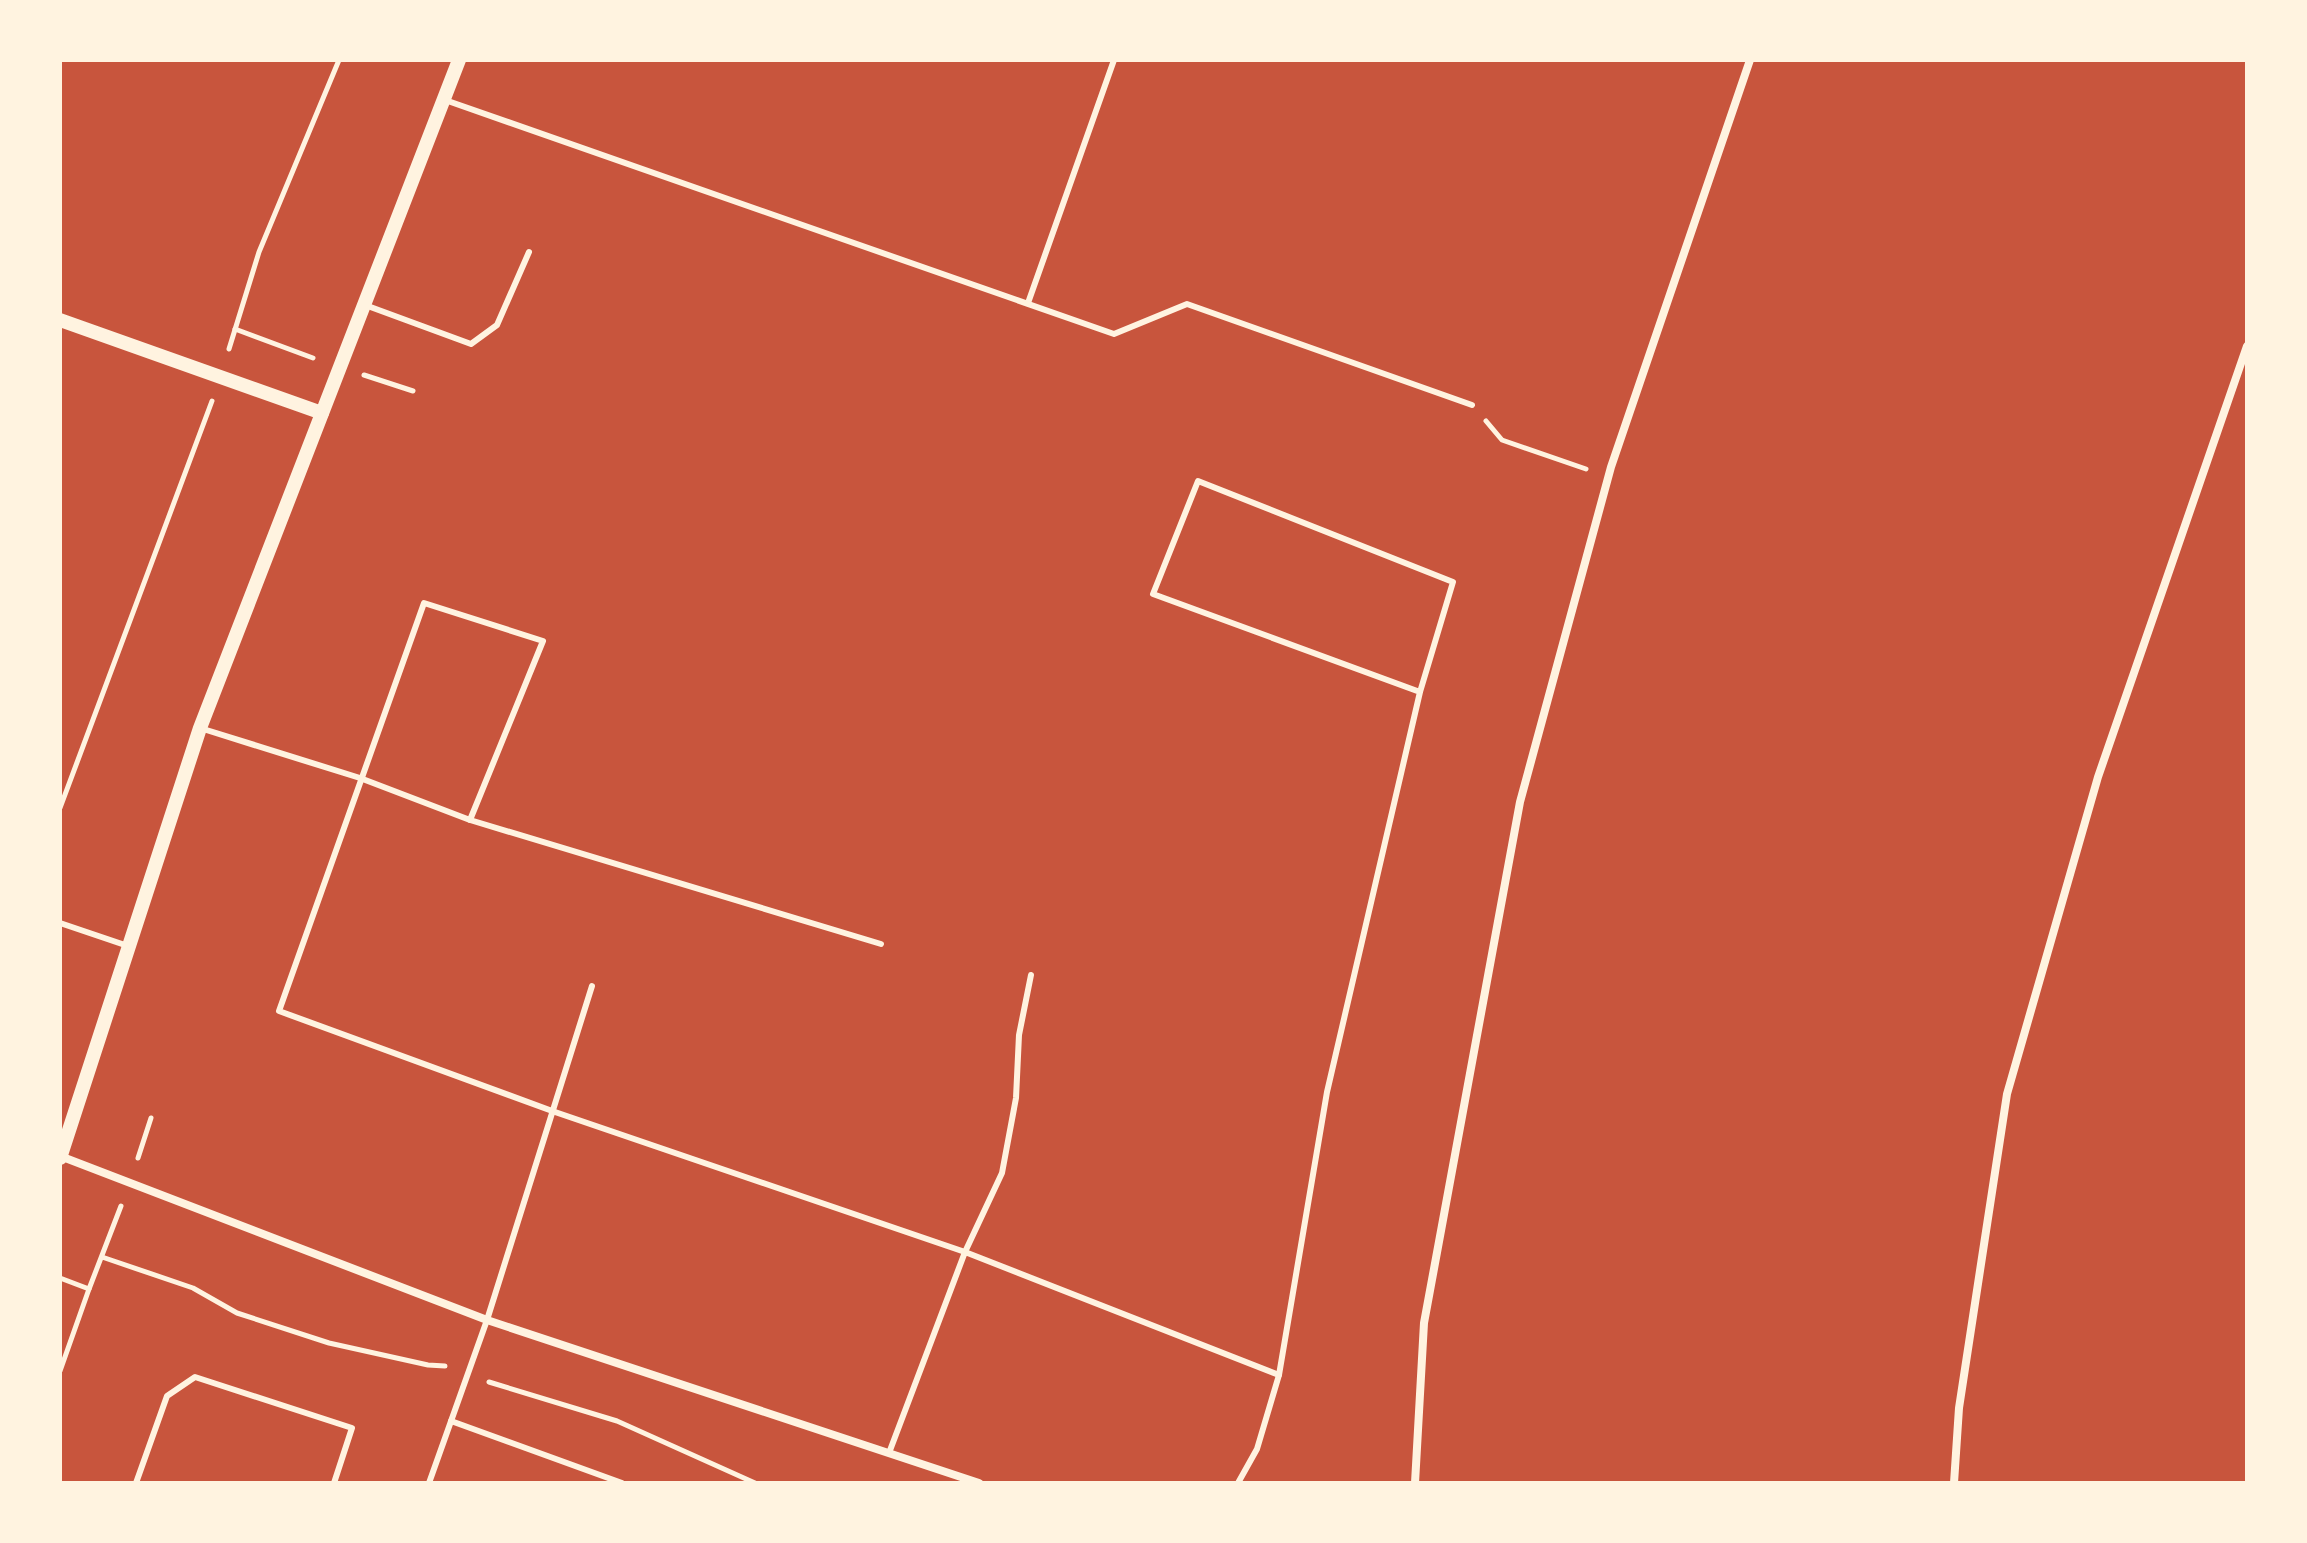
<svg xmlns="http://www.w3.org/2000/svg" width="2307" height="1543" viewBox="0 0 2307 1543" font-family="Barlow,sans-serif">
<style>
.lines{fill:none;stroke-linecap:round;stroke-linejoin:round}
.path{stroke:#fff3e0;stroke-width:5}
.service{stroke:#fff3e0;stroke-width:6}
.minor{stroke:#fff3e0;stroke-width:8}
.tertiary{stroke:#fff3e0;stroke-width:14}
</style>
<rect width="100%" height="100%" fill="#c8553d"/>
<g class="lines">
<g class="path">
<polyline points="235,329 313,358"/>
<polyline points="229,349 259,252 339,60"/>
<polyline points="364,375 413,391"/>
<polyline points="1486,421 1502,440 1586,469"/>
<polyline points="60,808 212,401"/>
<polyline points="138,1158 151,1118"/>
<polyline points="102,1257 193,1288 237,1313 329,1343 428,1365 445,1366"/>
<polyline points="60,1278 89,1289 121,1206"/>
<polyline points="60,1371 89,1289"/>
<polyline points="489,1382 617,1421 755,1483"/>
</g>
<g class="service">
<polyline points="445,100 1114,334 1187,304 1472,405"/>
<polyline points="1028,303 1114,60"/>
<polyline points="365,305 471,344 497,325 529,252"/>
<polyline points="200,728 360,778 470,820 881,944"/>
<polyline points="470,820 543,641 424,603 279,1011 555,1112 965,1252 1002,1173 1016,1098 1019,1035 1031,975"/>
<polyline points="60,923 128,946"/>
<polyline points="451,1421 622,1483"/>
<polyline points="889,1453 965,1252 1279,1375"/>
<polyline points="136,1483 167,1396 195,1377 352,1428 334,1483"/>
<polyline points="429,1483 487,1320 592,986"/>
<polyline points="1238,1483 1257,1449 1279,1375 1327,1092 1420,692 1453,582 1198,481 1153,594 1420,692"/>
</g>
<g class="minor">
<polyline points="60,1156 487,1320 979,1483"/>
<polyline points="1415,1483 1424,1323 1520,802 1611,467 1750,60"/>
<polyline points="1954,1483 1959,1408 2007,1094 2098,777 2247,346"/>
</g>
<g class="tertiary">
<polyline points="60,320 322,413"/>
<polyline points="60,1158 200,728 459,60"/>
</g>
</g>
<rect width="2307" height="1543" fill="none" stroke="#fff3e0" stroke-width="124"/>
</svg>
